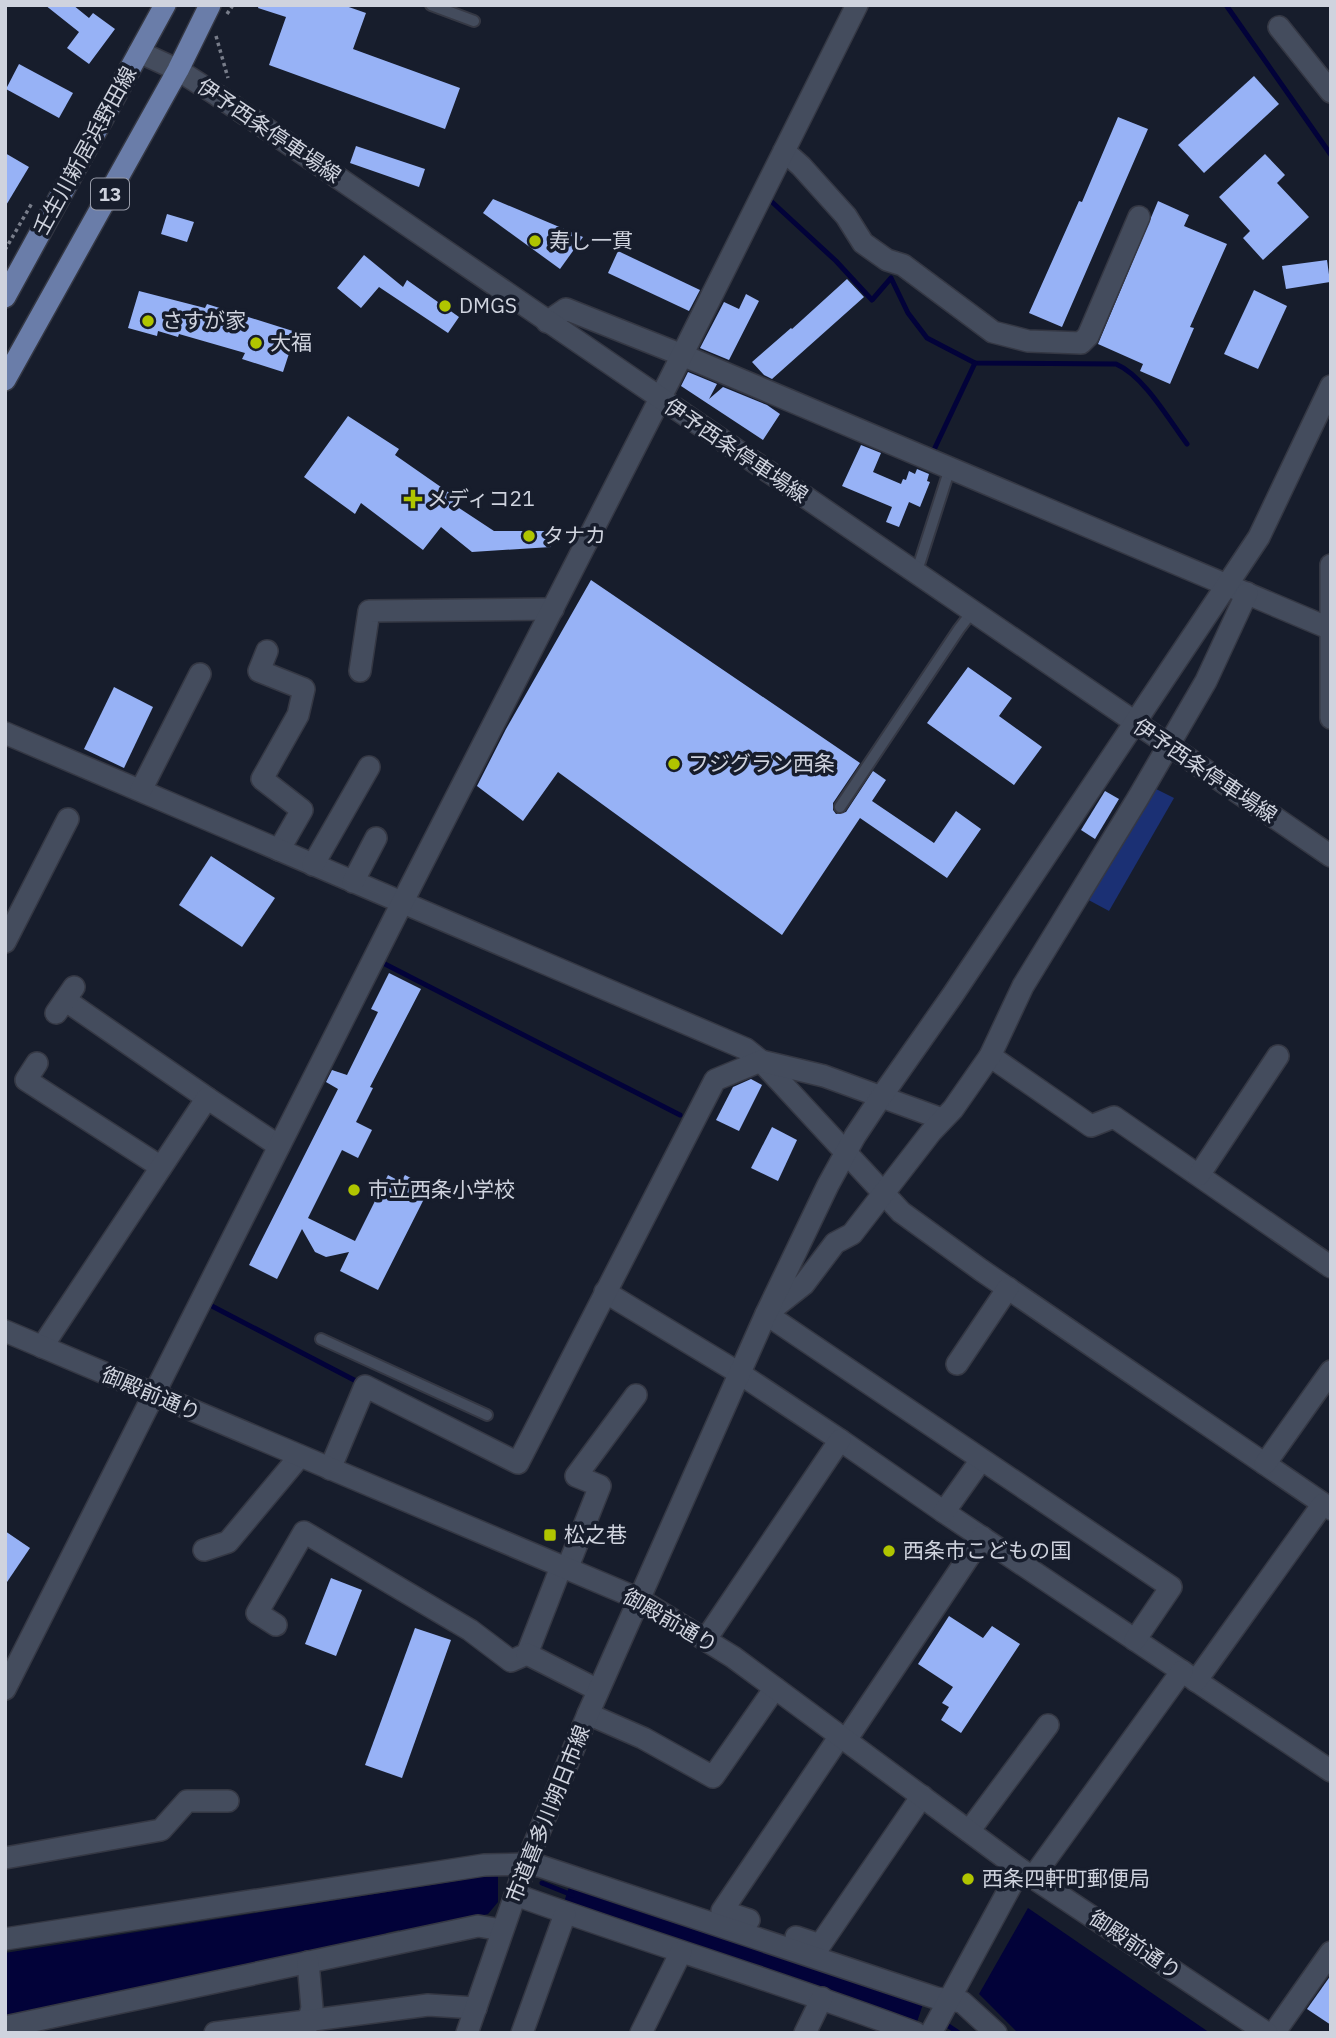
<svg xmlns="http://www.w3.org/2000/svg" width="1336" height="2038" viewBox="0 0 1336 2038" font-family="'IBM Plex Sans','Noto Sans JP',sans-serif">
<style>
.green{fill:#1b3074}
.water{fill:#020239}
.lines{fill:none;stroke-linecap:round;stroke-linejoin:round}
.stream{stroke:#020239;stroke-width:5}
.building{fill:#97b2f6}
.lane-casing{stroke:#353844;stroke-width:14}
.street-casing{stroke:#353844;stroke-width:24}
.secondary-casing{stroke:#353844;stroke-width:24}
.primary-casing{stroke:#353844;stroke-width:24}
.path{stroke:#787d8a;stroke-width:3.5;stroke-dasharray:3.5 3.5;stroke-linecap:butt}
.lane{stroke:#444c5d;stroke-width:10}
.street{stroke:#444c5d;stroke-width:21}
.secondary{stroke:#444c5d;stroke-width:21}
.primary{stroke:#6a7da9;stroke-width:21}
.poi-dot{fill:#b0c500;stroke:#171d2c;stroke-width:2.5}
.labels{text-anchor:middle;stroke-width:7;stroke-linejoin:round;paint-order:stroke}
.shield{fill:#171d2c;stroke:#989ca9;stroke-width:2}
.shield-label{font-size:19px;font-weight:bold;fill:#cfd3de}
.street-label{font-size:21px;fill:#cfd3de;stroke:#171d2c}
.poi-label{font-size:21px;fill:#cfd3de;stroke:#171d2c;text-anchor:start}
</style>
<rect width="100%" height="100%" fill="#171d2c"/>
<polygon class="green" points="1148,785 1174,798 1109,911 1083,897"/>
<g class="water">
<polygon points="490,1873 498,1876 498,1902 488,1914 401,1934 399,1930 386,1933 387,1938 258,1961 259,1965 146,1985 146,1992 5,2017 5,1953 463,1880"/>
<polygon points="570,1884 923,2004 915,2028 562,1908"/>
<polygon points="1028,1908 1210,2033 1018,2033 979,1994"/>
</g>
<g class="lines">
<g class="stream">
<polyline points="1226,5 1331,155"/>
<path d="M772,202L836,261L872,300L891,278L908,313L927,338L975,363L1116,364C1144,376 1169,420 1187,444"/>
<polyline points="932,454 975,363"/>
<polyline points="380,964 381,962 680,1115"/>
<polyline points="208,1304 356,1381"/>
<polyline points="542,1883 572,1895"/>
<polyline points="941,2021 959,2033"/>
</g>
</g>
<g class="building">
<polygon points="45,5 73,5 89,18 93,13 115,29 89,64 67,48 79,32"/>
<polygon points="259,5 343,5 366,13 353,49 460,88 445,129 269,65 286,17 258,8"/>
<polygon points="19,64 73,93 59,118 6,89"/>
<polygon points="1254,76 1279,104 1204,173 1178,145"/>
<polygon points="1118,117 1148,129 1062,327 1029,313 1079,201 1082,202"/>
<polygon points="356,146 425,169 419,187 350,163"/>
<polygon points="5,153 29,167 5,207"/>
<polygon points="1265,154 1285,175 1277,183 1309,217 1263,260 1243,238 1250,231 1219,197"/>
<polygon points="493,199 583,237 560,269 483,213"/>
<polygon points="1158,201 1189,215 1184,226 1227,244 1190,327 1194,328 1170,384 1140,371 1143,364 1098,344"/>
<polygon points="167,214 194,222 187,242 161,234"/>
<polygon points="618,251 700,290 689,311 608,273"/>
<polygon points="364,255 403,287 407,280 459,317 448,333 379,287 361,308 337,288"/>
<polygon points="1327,260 1330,282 1286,289 1282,266"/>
<polygon points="847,279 864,297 772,379 764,375 752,362 791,328 792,329"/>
<polygon points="1254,290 1287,306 1258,369 1224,354"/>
<polygon points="139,291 205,308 207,304 296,332 283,372 242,359 245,353 179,334 178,337 158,331 157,336 128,328"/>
<polygon points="746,294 759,301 729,360 700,348 724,302 739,309"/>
<polygon points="688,372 717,384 709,399 723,387 767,405 780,414 763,440 681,386"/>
<polygon points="348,416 399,449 395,455 461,501 456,506 494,531 550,531 551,547 472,552 441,527 423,550 361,503 355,514 304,477"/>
<polygon points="861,445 881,453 873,472 901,484 903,479 906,480 909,471 915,474 917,469 929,474 927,481 930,482 920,507 909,502 899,527 886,522 892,507 842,486"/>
<polygon points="591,580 860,763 833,803 833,810 836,814 846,812 873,771 886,780 872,801 934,843 956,811 981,829 947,878 860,818 782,935 558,772 523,821 477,786 506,729"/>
<polygon points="968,667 1012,698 999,716 1042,747 1014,785 927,723"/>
<polygon points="114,687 153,707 124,768 84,749"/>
<polygon points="1105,791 1119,799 1095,839 1081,830"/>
<polygon points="211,856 275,898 242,947 179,905"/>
<polygon points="389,973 421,989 370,1087 373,1088 356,1122 372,1130 358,1158 342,1150 308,1218 355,1241 388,1175 401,1182 405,1175 424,1185 420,1192 426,1195 378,1290 340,1271 349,1252 326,1257 315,1252 302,1229 277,1279 249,1265 338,1089 326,1082 332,1070 347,1075 378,1012 371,1009"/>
<polygon points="751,1079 762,1085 739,1131 716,1120 733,1087"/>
<polygon points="772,1127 797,1140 778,1181 751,1168"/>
<polygon points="5,1531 30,1548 5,1585"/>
<polygon points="331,1578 362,1590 336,1656 305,1644"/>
<polygon points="949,1616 983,1638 992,1626 1020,1644 961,1733 941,1720 949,1707 942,1703 953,1687 918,1664"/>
<polygon points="415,1628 451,1640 402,1778 365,1765"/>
<polygon points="1331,1975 1331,2025 1307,2009"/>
</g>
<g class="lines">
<defs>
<g id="lane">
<polyline points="431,5 474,21"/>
<polyline points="916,574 950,468"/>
<polyline points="840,807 959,629 972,612"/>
<polyline points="321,1339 487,1415"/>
</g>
<g id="street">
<polyline points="1279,27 1331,92"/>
<polyline points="784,151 801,166 846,216 863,243 887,260 903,265 993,332 1028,341 1081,343 1088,336 1139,217"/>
<polyline points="547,322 566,309 682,355 1331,629"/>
<polyline points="1331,565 1331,718"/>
<polyline points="267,651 259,671 304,689 298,715 262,779 302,810 279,850"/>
<polyline points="360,671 369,611 553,609"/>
<polyline points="5,733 746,1049 761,1061 901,1212 981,1270 1331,1509"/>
<polyline points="141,790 200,674"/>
<polyline points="313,865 369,767"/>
<polyline points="353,882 376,838"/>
<polyline points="5,942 68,819"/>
<polyline points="65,1000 207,1098"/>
<polyline points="56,1013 74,987"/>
<polyline points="990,1056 1091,1126 1114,1117 1331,1267"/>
<polyline points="37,1063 26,1080 161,1167"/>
<polyline points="1199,1175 1278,1056"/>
<polyline points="605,1292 739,1373 840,1440 944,1512 1331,1771"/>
<polyline points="42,1347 207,1098 279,1146"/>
<polyline points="957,1364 1008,1288"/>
<polyline points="1265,1464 1331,1371"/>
<polyline points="330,1469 365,1386 518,1463 715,1080 761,1061 824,1076 942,1119"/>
<polyline points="944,1512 981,1460"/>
<polyline points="204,1550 228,1542 300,1456"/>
<polyline points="567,1569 600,1486 576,1476 636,1395"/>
<polyline points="276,1625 257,1613 304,1532 470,1630 511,1661 527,1654 561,1567"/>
<polyline points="706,1639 840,1440"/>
<polyline points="1135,1640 1171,1587 766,1314 804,1284 835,1243 852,1234 931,1132 953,1109 990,1056 1023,986 1138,798 1206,681 1247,593"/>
<polyline points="527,1654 598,1690"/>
<polyline points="1196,1681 1323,1504"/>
<polyline points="5,1689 402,903 669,381 857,5"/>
<polyline points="588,1714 643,1738 713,1777 775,1688"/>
<polyline points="846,1740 982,1537"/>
<polyline points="969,1831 1048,1725"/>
<polyline points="5,1858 161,1830 187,1801 228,1801"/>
<polyline points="1033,1877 1182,1671"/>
<path d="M516,1895C649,1943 784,1983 916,2033"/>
<polyline points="749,1920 722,1911 840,1736"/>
<polyline points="796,1937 820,1945 922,1796"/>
<polyline points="5,1939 484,1865 526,1864 540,1866 936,1998 962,2002 996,2033"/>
<polyline points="5,2027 478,1926 502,1930"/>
<polyline points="305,2032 312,2008 308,1962"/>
<polyline points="215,2033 428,2005 476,2008"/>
<polyline points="522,2033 565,1914"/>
<polyline points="641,2033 681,1952"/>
<polyline points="805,2033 822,1998"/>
<polyline points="931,2033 1020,1869"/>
<polyline points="1274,2033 1331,1952"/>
</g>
<g id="secondary">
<polyline points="139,52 178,70 217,95 1331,856"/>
<polyline points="5,1331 639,1599 733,1657 1020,1869 1267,2033"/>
<polyline points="467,2033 526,1864 588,1714 766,1314 828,1185 855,1136 881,1097 952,996 1259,537 1331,386"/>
</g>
<g id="primary">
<polyline points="5,297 165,5"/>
<polyline points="5,380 178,70 210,5"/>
</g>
</defs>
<use href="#lane" class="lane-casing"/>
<use href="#street" class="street-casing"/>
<use href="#secondary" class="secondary-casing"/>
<use href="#primary" class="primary-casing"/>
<g class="path">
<polyline points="227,14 233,5"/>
<polyline points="216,36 228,78"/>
<polyline points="5,250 32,203"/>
</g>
<use href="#lane" class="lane"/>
<use href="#street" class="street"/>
<use href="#secondary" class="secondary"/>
<use href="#primary" class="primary"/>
</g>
<g class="poi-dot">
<circle cx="535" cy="241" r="7"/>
<circle cx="445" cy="306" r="7"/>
<circle cx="148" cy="321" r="7"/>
<circle cx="256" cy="343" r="7"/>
<path d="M409.5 488.5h7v7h7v7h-7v7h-7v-7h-7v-7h7z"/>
<circle cx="529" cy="536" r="7"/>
<circle cx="674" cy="764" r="7"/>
<circle cx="354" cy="1190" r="7"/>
<rect x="543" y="1528" width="14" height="14" rx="3.5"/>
<circle cx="889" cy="1551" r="7"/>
<circle cx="968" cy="1879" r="7"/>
</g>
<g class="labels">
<rect class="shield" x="91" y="178.5" width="38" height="31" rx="5"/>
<g class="shield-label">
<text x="110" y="201">13</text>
</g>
<g class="street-label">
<text transform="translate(269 131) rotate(34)" y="7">伊予西条停車場線</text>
<text transform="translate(85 151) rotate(-61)" y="7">壬生川新居浜野田線</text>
<text transform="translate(736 451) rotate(34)" y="7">伊予西条停車場線</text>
<text transform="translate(1205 771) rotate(34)" y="7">伊予西条停車場線</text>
<text transform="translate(151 1394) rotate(23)" y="7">御殿前通り</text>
<text transform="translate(670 1621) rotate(30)" y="7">御殿前通り</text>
<text transform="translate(548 1814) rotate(-68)" y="7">市道喜多川朔日市線</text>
<text transform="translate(1135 1945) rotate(34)" y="7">御殿前通り</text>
</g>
<g class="poi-label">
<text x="549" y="248">寿し一貫</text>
<text x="459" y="313">DMGS</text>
<text x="162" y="328">さすが家</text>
<text x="270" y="350">大福</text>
<text x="427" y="506">メディコ21</text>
<text x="543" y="543">タナカ</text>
<text x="688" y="771">フジグラン西条</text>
<text x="368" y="1197">市立西条小学校</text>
<text x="564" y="1542">松之巷</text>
<text x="903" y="1558">西条市こどもの国</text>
<text x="982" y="1886">西条四軒町郵便局</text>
</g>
</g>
<rect width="1336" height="2038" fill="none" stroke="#cfd3de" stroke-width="14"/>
</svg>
